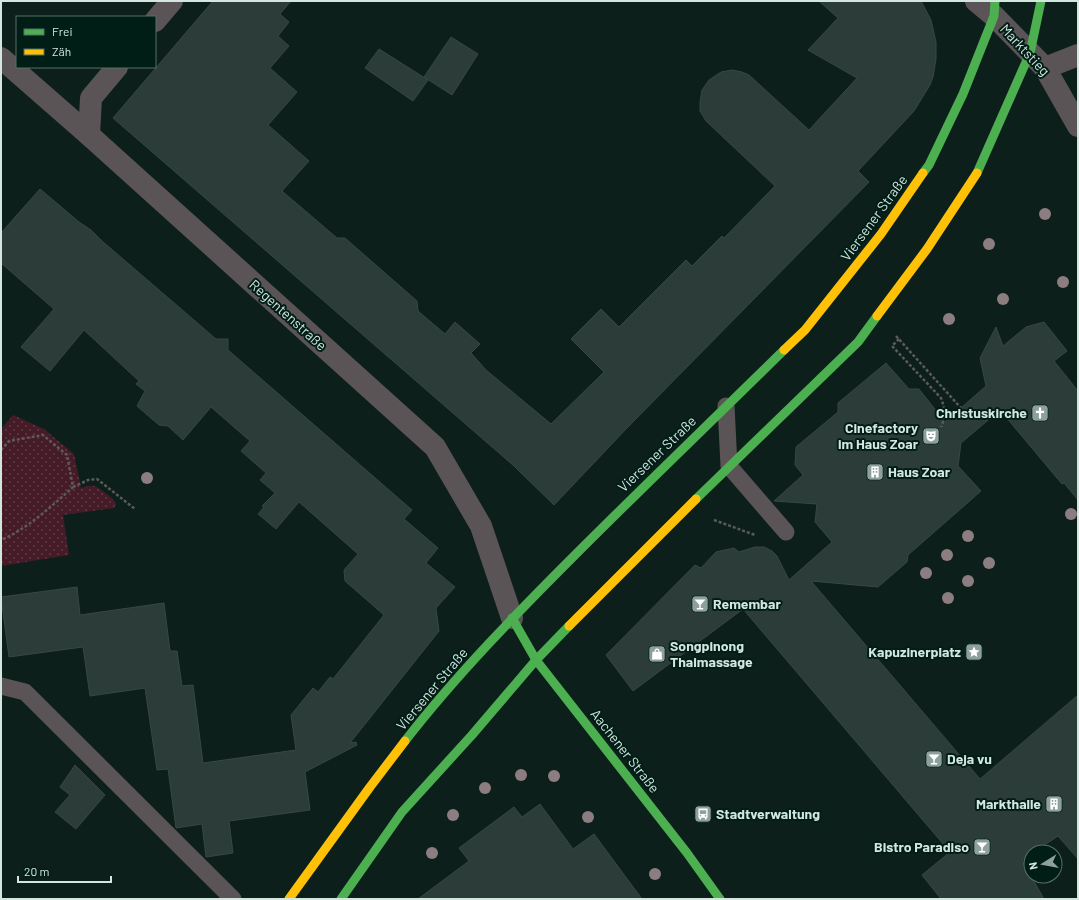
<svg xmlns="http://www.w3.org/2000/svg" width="1079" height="900" viewBox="0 0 1079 900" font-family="Barlow,sans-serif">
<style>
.grass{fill:url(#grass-dots)}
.building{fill:#2c3c38;stroke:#394744}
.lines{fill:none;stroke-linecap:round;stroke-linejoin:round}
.path{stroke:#5c5a5a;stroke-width:2.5;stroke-dasharray:3 2;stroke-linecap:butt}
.lane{stroke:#5b5456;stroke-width:17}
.street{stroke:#5b5456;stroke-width:22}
.fast{stroke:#4caf50;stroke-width:9}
.slow{stroke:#ffc107;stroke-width:9}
.tree{fill:#8c7d80}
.labels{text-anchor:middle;stroke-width:4;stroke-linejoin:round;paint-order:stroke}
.street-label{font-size:14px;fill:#d4e6e0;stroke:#001e16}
.poi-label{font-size:14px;font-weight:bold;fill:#d4e6e0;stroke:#001e16;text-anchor:end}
</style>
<defs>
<pattern id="grass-dots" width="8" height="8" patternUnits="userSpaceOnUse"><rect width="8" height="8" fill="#461b28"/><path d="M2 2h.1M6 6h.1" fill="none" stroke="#603c47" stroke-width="1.8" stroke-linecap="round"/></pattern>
</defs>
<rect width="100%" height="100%" fill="#0d1f1b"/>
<path class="grass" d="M13,415L44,429L74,454L81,488C85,487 89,485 94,486C98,487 114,498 115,502C117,505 116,505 114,508L63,515L69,555L1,566V429Z"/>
<g class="building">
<polygon points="213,1 291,1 280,14 289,22 278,36 289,46 270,68 297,92 268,125 309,161 282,191 337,238 345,238 417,301 418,311 445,334 455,322 480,344 471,353 486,370 551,424 604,372 571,339 601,309 619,327 686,260 692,266 722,236 724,238 775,186 706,121 700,111 700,102 702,90 709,80 721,72 732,70 742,72 749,75 809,130 857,78 808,50 838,18 819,1 921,1 931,20 936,42 936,59 933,77 930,85 914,111 858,171 869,182 627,428 554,505 514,466 113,118"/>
<polygon points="451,37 478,54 452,95 424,77"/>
<polygon points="379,49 428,80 413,101 365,68"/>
<polygon points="40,189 79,222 91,230 102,241 216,339 228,339 228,350 412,510 404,519 438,548 426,563 455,587 436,608 439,631 350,743 356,742 357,745 305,772 310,810 229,821 233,853 206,857 202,824 176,828 168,769 157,770 145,688 90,696 83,647 9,657 1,597 77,587 80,615 164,603 170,651 177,651 182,686 193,685 203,763 296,750 291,715 313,688 318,692 330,677 333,679 384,615 345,581 344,570 358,554 299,502 276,529 258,514 264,507 262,506 275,493 260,480 266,473 241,451 250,441 211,407 183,440 168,426 159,425 137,406 145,391 136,384 139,381 84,330 50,371 21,347 54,309 1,263 1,233"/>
<polygon points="1044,322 1067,351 1054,361 1078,391 1078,500 1064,483 1062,484 1000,410 961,443 958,466 981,491 908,555 907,562 878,587 811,581 980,779 1078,695 1078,859 1058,836 1034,852 1031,852 1031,854 1022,860 1044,899 941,899 922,875 950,852 743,609 633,691 606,655 695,565 701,568 716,552 734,548 739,552 755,547 764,547 772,551 777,556 789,580 832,542 815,522 817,504 774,501 803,475 795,465 796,447 838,412 838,403 886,363 909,389 919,389 945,422 986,386 980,358 996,327 1003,346 1026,327"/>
<polygon points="75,765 105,795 76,829 55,812 70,795 60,787"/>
<polygon points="540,804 573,849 594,834 642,899 418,899 469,861 459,848 514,807 522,817"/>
</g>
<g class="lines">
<g class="path">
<polyline points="896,336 961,408"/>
<path d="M899,339L892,346L941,398C945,409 946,416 941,427"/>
<path d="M1,450L9,441L43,435L67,455L73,487C52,506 27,529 1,540"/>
<polyline points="73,487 88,480 97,479 135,509"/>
<polyline points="714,520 755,535"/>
</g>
<g class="lane">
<polyline points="726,406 729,466 786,532"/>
<polyline points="1,686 25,692 233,899"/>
</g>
<g class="street">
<polyline points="976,1 994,16 1045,68 1078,126"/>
<polyline points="155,21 172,1"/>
<polyline points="1,58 89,135 435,447 481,526 512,618"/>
<polyline points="1045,68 1078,55"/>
<polyline points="89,135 91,98 117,67"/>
</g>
<g class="fast">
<polyline points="923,173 929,165 963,94 994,16 995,1"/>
<polyline points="977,173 1030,53 1041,1"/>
<polyline points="696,499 858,342 877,316"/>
<polyline points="512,618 536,660 687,853 720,899"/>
<path d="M405,741C457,674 517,613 577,553C645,485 715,418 784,350"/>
<polyline points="341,899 402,812 472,735 536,660 569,626"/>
</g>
<g class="slow">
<polyline points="877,316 927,249 977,173"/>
<polyline points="784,350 805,330 881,234 923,173"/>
<polyline points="569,626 696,499"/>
<polyline points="289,899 370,787 405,741"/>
</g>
</g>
<g class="tree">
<circle cx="1045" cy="214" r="6"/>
<circle cx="989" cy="244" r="6"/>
<circle cx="1063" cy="282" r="6"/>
<circle cx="1003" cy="299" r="6"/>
<circle cx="949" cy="319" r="6"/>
<circle cx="147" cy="478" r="6"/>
<circle cx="1071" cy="514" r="6"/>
<circle cx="968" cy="536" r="6"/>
<circle cx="947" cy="555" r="6"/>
<circle cx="989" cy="563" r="6"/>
<circle cx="926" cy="573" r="6"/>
<circle cx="968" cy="581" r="6"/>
<circle cx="948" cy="598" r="6"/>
<circle cx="521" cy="775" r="6"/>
<circle cx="554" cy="776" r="6"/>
<circle cx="485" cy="788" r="6"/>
<circle cx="453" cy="815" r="6"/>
<circle cx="588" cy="817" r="6"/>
<circle cx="432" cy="853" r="6"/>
<circle cx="655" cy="874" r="6"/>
</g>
<defs>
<symbol id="church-square" viewBox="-11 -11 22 22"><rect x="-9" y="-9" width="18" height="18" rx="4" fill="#8ea09b" stroke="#001e16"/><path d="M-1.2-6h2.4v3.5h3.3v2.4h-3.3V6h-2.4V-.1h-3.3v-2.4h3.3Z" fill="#fff"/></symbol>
<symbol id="theatre-square" viewBox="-11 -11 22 22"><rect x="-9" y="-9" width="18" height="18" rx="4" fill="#8ea09b" stroke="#001e16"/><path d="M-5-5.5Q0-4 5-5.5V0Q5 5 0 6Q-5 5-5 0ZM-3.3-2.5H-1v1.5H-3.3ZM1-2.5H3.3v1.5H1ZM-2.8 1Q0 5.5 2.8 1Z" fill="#fff"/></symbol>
<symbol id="building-square" viewBox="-11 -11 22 22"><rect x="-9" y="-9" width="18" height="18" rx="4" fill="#8ea09b" stroke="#001e16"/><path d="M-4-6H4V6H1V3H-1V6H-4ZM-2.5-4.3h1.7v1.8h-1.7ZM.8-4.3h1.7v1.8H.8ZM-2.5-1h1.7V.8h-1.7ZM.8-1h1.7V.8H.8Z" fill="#fff"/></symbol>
<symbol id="bar-square" viewBox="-11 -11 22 22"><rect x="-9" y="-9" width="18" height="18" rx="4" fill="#8ea09b" stroke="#001e16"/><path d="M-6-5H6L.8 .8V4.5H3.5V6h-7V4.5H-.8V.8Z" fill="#fff"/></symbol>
<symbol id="sight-square" viewBox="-11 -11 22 22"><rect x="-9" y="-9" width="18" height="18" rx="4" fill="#8ea09b" stroke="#001e16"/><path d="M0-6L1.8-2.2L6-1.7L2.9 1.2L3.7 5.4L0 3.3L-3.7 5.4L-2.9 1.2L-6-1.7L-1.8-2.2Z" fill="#fff"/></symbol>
<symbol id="shop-square" viewBox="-11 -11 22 22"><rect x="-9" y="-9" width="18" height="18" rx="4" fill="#8ea09b" stroke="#001e16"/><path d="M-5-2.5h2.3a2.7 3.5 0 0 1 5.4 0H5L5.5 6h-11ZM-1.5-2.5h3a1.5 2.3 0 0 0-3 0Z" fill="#fff"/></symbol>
<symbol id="bus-square" viewBox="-11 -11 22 22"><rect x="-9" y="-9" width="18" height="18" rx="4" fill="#8ea09b" stroke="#001e16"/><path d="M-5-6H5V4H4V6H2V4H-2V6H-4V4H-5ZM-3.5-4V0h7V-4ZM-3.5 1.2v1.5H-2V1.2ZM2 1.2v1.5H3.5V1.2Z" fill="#fff"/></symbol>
</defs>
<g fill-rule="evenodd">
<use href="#church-square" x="1030" y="403" width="20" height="20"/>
<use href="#theatre-square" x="921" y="426" width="20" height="20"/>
<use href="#building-square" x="865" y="462" width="20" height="20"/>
<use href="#bar-square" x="690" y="594" width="20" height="20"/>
<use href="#sight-square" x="964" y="642" width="20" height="20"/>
<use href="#shop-square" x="647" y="644" width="20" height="20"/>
<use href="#bar-square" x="924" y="749" width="20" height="20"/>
<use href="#building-square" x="1044" y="794" width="20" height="20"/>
<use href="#bus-square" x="693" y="804" width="20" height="20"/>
<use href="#bar-square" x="972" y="837" width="20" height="20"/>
</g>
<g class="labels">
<g class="street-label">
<text transform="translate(1025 50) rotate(47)" y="5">Marktstieg</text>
<text transform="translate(874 218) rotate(-54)" y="5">Viersener Straße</text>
<text transform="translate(288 315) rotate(42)" y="5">Regentenstraße</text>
<text transform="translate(657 454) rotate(-44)" y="5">Viersener Straße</text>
<text transform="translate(432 689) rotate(-50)" y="5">Viersener Straße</text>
<text transform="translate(625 751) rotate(52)" y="5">Aachener Straße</text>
</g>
<g class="poi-label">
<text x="1027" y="418">Christuskirche</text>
<text x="918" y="433">Cinefactory<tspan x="918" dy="16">im Haus Zoar</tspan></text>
<text x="888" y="477" text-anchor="start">Haus Zoar</text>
<text x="713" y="609" text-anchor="start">Remembar</text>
<text x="670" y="651" text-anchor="start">Songpinong<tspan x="670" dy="16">Thaimassage</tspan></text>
<text x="961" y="657">Kapuzinerplatz</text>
<text x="947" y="764" text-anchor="start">Deja vu</text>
<text x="1041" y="809">Markthalle</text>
<text x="716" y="819" text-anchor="start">Stadtverwaltung</text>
<text x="969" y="852">Bistro Paradiso</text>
</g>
</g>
<rect width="1079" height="900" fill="none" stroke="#d4e6e0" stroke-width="4"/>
<rect x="16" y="16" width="140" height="52" fill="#001e16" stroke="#556e67"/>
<rect x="24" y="29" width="20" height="6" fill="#4caf50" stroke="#556e67"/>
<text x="52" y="36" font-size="12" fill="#d4e6e0">Frei</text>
<rect x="24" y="49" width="20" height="6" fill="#ffc107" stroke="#556e67"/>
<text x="52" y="56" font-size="12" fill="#d4e6e0">Zäh</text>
<g transform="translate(1043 864) rotate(259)"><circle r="19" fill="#001e16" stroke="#556e67"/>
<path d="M0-3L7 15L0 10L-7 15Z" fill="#8ea09b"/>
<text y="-6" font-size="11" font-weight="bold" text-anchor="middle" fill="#d4e6e0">N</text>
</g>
<path d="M18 876v6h93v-6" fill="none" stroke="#d4e6e0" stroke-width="2"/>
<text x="24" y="876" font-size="12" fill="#d4e6e0" stroke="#001e16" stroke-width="3" paint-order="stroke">20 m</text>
</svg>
